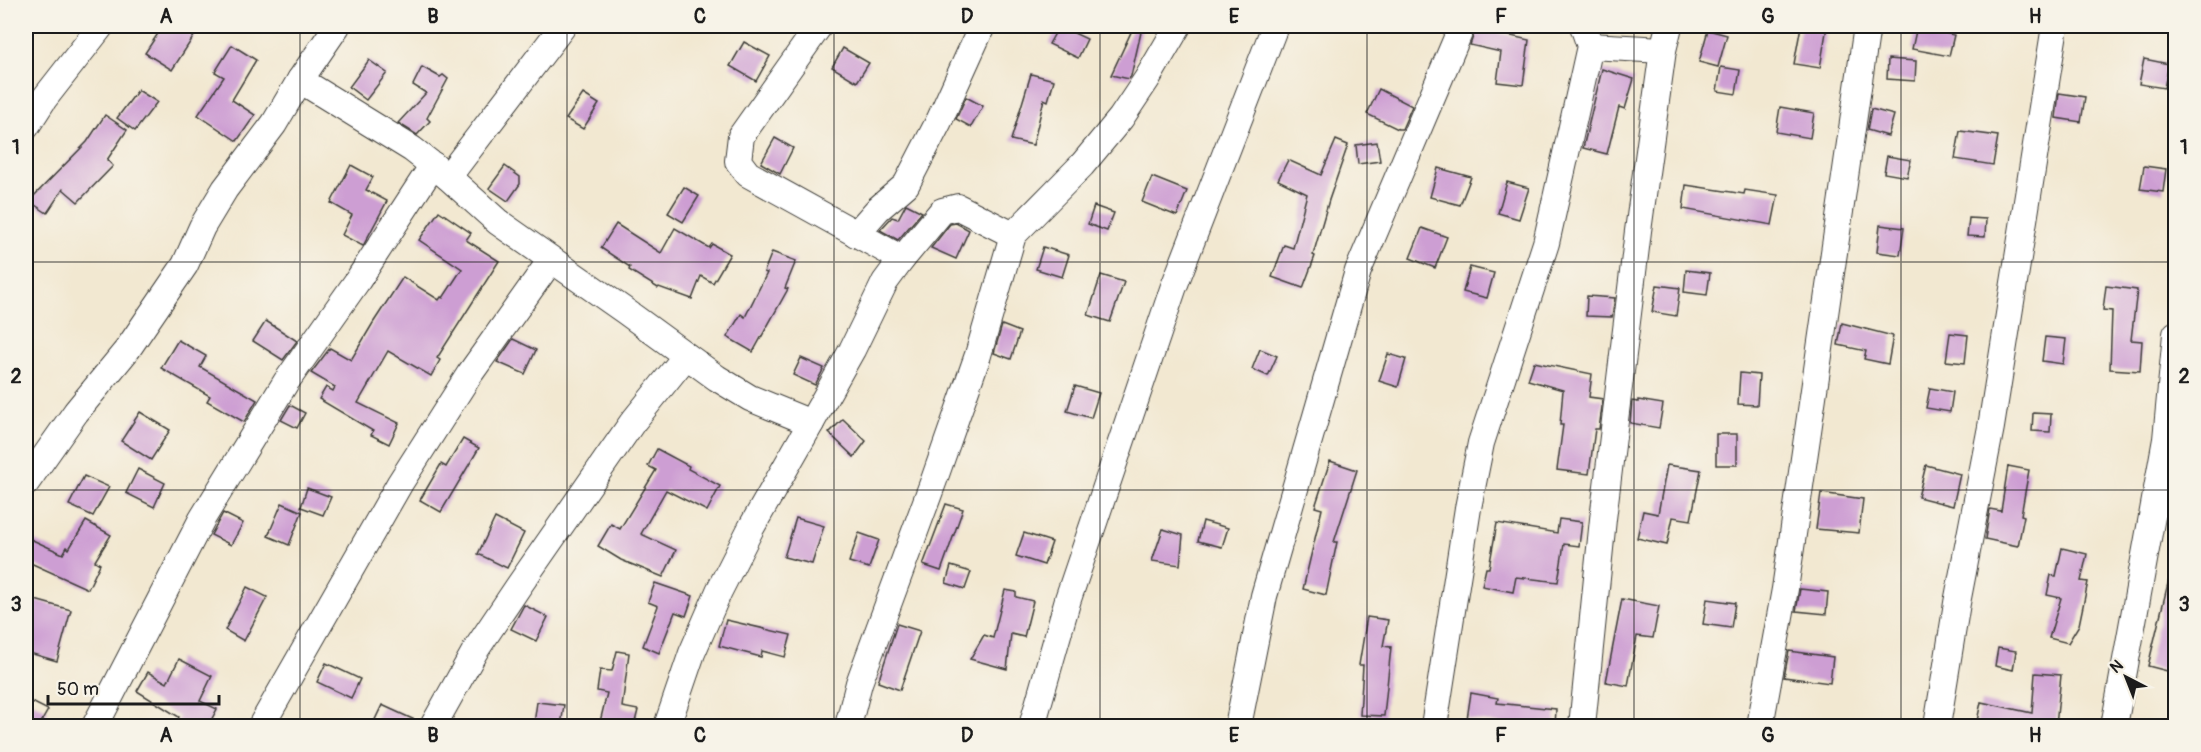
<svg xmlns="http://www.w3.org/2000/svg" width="2201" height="752" viewBox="0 0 2201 752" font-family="Pangolin,sans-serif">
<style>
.building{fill:#cd9ed3}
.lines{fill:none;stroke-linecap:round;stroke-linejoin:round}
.street-casing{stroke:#3c3b37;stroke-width:28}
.street{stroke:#fff;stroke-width:26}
.grid{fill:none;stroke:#1c1c1c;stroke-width:1.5;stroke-opacity:0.55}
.neatline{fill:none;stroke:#1c1c1c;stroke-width:2}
.grid-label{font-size:20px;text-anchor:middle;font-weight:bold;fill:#1c1c1c}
</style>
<rect width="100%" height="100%" fill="#f7f3e8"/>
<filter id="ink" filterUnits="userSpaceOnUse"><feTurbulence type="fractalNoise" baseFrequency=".0167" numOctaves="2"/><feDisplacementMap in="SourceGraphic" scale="12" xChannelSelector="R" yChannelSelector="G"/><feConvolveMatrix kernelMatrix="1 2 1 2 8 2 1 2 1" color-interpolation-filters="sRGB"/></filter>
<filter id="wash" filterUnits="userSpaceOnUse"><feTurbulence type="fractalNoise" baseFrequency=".008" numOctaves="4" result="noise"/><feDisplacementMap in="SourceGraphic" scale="24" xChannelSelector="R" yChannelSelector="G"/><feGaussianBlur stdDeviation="1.35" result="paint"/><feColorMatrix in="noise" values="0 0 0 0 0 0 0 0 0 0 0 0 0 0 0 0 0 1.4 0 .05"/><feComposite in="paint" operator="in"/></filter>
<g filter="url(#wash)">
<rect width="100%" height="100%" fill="#f2e8d1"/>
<g id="blocks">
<g class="building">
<polygon points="163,26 185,26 196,33 172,70 145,53"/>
<polygon points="1059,26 1087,39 1078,58 1049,44"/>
<polygon points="1134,26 1142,28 1131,76 1129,79 1111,75"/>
<polygon points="1801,26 1827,26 1820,68 1794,64"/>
<polygon points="1917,26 1936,27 1935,31 1954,35 1949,56 1912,49"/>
<polygon points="1476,28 1529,40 1523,85 1497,82 1501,52 1470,45"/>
<polygon points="1708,30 1727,35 1718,67 1699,62"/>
<polygon points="744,42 770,56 756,81 730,66"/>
<polygon points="232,45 256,60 232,100 255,115 237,141 198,115 224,77 215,72"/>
<polygon points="843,48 869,63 857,82 832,67"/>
<polygon points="1888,59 1916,61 1915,81 1887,79"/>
<polygon points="2144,59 2169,64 2164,88 2139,84"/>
<polygon points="369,60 387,73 366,100 349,87"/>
<polygon points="422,67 440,77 443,75 448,79 427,118 430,121 417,135 398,123 426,93 413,85"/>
<polygon points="1721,67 1740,70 1736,94 1717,91"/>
<polygon points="1602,69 1634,79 1625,109 1619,107 1607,154 1583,148"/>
<polygon points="1031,74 1054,80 1048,101 1044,99 1033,145 1011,140"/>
<polygon points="1379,89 1412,106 1402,129 1398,129 1367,114"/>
<polygon points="138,90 157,102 135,131 117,118"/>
<polygon points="2059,93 2085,97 2081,122 2056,118"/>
<polygon points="583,94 599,104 583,129 566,119"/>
<polygon points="966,97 983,106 971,127 956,119"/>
<polygon points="1780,107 1814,113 1810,138 1776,132"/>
<polygon points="1871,109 1894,115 1888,136 1867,130"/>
<polygon points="105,115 127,130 107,160 113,166 78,202 63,189 47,213 29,201 87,142"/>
<polygon points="1960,131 1998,136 1993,165 1955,159"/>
<polygon points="775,138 793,148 780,174 761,163"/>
<polygon points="1336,140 1348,145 1329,200 1313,255 1315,256 1303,288 1272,277 1284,245 1293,248 1307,194 1278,180 1288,160 1321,175"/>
<polygon points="1377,142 1380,161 1358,164 1356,145"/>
<polygon points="1887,156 1911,160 1907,177 1884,173"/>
<polygon points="351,165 373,177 366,190 387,201 363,246 342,235 352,215 331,203"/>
<polygon points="505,166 520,177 520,184 508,201 489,188"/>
<polygon points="2144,166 2166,169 2163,192 2140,189"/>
<polygon points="1438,168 1471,177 1460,205 1430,197"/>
<polygon points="1152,177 1187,191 1177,216 1142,202"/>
<polygon points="1507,182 1529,188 1519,219 1498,213"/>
<polygon points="1686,185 1744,194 1745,190 1778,195 1772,225 1683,209"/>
<polygon points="684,187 699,196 683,222 668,213"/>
<polygon points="906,204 922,212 898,240 880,230 892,217 898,219"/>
<polygon points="1094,206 1114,213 1107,231 1088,224"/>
<polygon points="439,211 471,233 466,240 499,261 437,358 440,360 431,376 388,351 358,403 399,423 389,444 371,435 373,431 319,399 326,387 333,391 335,387 311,373 330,348 351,360 373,323 403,277 439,300 441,297 443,298 462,269 419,240"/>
<polygon points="1969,218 1986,219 1985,237 1967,236"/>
<polygon points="956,223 969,230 956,259 931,248 950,224"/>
<polygon points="616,224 661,253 675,228 709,248 712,244 730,254 713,283 701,276 692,299 659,287 658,288 629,270 630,267 601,248"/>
<polygon points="1880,225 1904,228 1900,255 1877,252"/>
<polygon points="1422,228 1447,237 1435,268 1410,258"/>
<polygon points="1043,247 1069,255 1062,277 1036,269"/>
<polygon points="772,252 796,261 785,288 788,289 753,352 727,337 741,314 745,317 767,273 764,272"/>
<polygon points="1470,267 1494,273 1487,298 1463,292"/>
<polygon points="1686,270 1710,273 1707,295 1684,292"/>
<polygon points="1101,275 1124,282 1110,322 1088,315"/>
<polygon points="1657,285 1680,288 1676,316 1652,312"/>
<polygon points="2106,286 2137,290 2131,340 2142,341 2140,371 2110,369 2112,311 2103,310"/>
<polygon points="1587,296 1615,298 1612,317 1586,316"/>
<polygon points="266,321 297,341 283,360 253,341"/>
<polygon points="1842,323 1893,336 1888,364 1864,359 1866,351 1838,345"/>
<polygon points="1002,325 1020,332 1011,359 994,353"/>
<polygon points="1950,333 1968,335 1965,363 1946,361"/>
<polygon points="2045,337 2066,339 2063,364 2042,361"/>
<polygon points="513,339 536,350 525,374 497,362"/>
<polygon points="178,340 206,356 200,367 257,400 244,422 207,401 210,396 161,368"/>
<polygon points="1260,349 1277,356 1268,376 1252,369"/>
<polygon points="1388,354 1406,359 1398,387 1379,381"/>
<polygon points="801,358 824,368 815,385 793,375"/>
<polygon points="1534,362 1592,374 1589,397 1603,399 1599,429 1595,429 1589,474 1557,470 1563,425 1560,425 1563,390 1528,380"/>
<polygon points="1740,373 1759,375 1757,405 1738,404"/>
<polygon points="1075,386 1099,393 1091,418 1067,411"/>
<polygon points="1930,388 1953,392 1950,412 1926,408"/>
<polygon points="1638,400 1663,404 1659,428 1630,423 1632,401 1638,402"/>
<polygon points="290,405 305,413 297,428 281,420"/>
<polygon points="140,412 170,430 151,460 121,441"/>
<polygon points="2033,413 2051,414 2050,432 2032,431"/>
<polygon points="843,419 866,441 854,457 829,433"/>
<rect x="1716" y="434" width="21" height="31"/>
<polygon points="463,439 479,448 441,512 420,500 441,464 446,467"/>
<polygon points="657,449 689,466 688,469 720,486 707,511 666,490 641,534 676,550 663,577 621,560 598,546 611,524 620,529 656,470 648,466"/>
<polygon points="1330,461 1357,470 1334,542 1337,542 1326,595 1303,589 1322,509 1315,507"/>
<polygon points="1667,465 1701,470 1691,520 1673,517 1667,545 1637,538 1643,511 1658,514"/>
<polygon points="1926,465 1960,474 1953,506 1918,497"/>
<polygon points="2008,466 2029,470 2021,515 2024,516 2018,546 1985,539 1990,509 2001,511"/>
<polygon points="138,469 165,483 154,507 126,493"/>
<polygon points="84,476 109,487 93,516 69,505"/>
<polygon points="307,488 331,497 323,515 301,507"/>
<polygon points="1821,493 1863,499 1859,533 1816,529"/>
<polygon points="282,503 302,512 289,545 268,536"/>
<polygon points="946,504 963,509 941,571 923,565"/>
<polygon points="223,513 243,523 231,545 211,535"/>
<polygon points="495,518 524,533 507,568 478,554"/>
<polygon points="796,518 824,526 812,564 784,557"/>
<polygon points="1559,519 1582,522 1579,546 1564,544 1558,582 1516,577 1513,592 1482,586 1486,568 1489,568 1497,523 1557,533"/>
<polygon points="86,521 111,535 95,561 100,564 88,589 26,561 26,537 63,554 67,547 69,549"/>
<polygon points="1203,521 1228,528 1222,547 1198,541"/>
<polygon points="1163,529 1183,535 1180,565 1152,561"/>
<polygon points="859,533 879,540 869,568 849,562"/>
<polygon points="1024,533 1052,542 1044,565 1016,556"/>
<polygon points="2062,548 2087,554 2081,581 2088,582 2079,625 2068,643 2049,638 2061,598 2047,595 2051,575 2056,576"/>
<polygon points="951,566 971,572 965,589 946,583"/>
<polygon points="2169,579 2175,580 2175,673 2148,666"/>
<polygon points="655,583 693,596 686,616 675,612 659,653 643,646 658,606 648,602"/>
<polygon points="247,587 267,597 244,641 225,630"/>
<polygon points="1800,589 1828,592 1826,614 1796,611"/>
<polygon points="1005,590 1016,592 1016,597 1033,601 1024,637 1011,634 1007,669 970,659 984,635 993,638"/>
<polygon points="1622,599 1659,606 1653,638 1637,636 1628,686 1606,682"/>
<polygon points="1707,599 1735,603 1731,628 1703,624"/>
<polygon points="35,600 71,610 57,661 26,652 26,635"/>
<polygon points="524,605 548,617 536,641 511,629"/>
<polygon points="1367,617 1388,620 1383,646 1391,647 1384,716 1360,715 1363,665 1359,665"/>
<polygon points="726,620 791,635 785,657 762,651 761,657 719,646"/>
<polygon points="897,624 920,631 900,690 878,682"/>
<polygon points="1998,648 2016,651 2013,670 1995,666"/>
<polygon points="617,651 629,653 622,707 638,710 634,726 599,726 607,693 597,691 600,670 612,671"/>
<polygon points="1789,651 1833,657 1830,683 1784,677"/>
<polygon points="179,659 212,676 200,701 217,709 208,726 189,726 177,721 179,717 137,691 148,672 167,683"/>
<polygon points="326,663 360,679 351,698 317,682"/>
<polygon points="2035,673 2061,675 2056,726 1976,726 1981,702 2032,713"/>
<polygon points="1471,693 1498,698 1497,703 1556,709 1555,726 1516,726 1467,719"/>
<polygon points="26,699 48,710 39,726 26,726"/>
<polygon points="537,702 564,705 561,726 534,724"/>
<polygon points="382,705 419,722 418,726 372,726"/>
</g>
</g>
</g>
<g filter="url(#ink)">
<use href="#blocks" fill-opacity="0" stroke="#3c3b37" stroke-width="1.5"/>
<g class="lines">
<defs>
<g id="street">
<polyline points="819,26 741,136 738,161 748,174 902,259"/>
<polyline points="1590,46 1663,50"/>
<polyline points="300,80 412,149 448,177 498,222 625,311 717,378 750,398 811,423 852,350 885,282 902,259 942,211 958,207 1013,235"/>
<polyline points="26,127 44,99 101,26"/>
<polyline points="448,177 563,26"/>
<polyline points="856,234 878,209 906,185 939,121 982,26"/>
<polyline points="26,483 76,412 127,350 185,265 202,227 225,189 274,124 300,80 337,26"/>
<polyline points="95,726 202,519 286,382 358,280 433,165"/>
<polyline points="261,726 400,483 469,375 551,260"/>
<polyline points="433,726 475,651 518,587 632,423 686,356"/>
<polyline points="667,726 692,653 719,591 751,528 811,423"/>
<polyline points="848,726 859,683 934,480 978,355 1013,235 1082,165 1121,118 1147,79 1178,26"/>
<polyline points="1032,726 1068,599 1173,289 1275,26"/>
<polyline points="1238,726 1264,596 1358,271 1462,26"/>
<polyline points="1434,726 1468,508 1481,443 1546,243 1590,46 1583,26"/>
<polyline points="1582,726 1603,519 1638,231 1663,50 1669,26"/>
<polyline points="1760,726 1785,589 1867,26"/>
<polyline points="1937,726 1957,603 1991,427 2055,26"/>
<polyline points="2114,726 2166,439 2176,334"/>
</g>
</defs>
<use href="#street" class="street-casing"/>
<use href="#street" class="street"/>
</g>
</g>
<path class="grid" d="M300,26V726M567,26V726M834,26V726M1100,26V726M1367,26V726M1634,26V726M1901,26V726M26,262H2176M26,490H2176"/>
<rect width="2201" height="752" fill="none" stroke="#f7f3e8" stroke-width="66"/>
<g transform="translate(2126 677) rotate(318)" stroke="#f7f3e8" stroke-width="4.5" paint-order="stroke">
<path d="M0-4.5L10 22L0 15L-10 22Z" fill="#1c1c1c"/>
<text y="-9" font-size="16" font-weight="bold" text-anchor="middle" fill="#1c1c1c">N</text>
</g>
<path d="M48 695v9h171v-9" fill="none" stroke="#1c1c1c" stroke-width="3"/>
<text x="57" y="695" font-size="18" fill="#1c1c1c" stroke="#f7f3e8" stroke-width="4.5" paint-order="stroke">50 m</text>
<rect x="33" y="33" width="2135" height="686" class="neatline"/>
<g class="grid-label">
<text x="166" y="23">A</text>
<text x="433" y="23">B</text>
<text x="700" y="23">C</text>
<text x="967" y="23">D</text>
<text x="1234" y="23">E</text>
<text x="1501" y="23">F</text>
<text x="1768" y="23">G</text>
<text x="2035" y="23">H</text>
<text x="16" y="154">1</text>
<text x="2184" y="154">1</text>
<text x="16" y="383">2</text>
<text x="2184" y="383">2</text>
<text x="16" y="611">3</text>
<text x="2184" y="611">3</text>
<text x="166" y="742">A</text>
<text x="433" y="742">B</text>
<text x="700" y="742">C</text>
<text x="967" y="742">D</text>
<text x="1234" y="742">E</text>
<text x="1501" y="742">F</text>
<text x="1768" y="742">G</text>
<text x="2035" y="742">H</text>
</g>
</svg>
